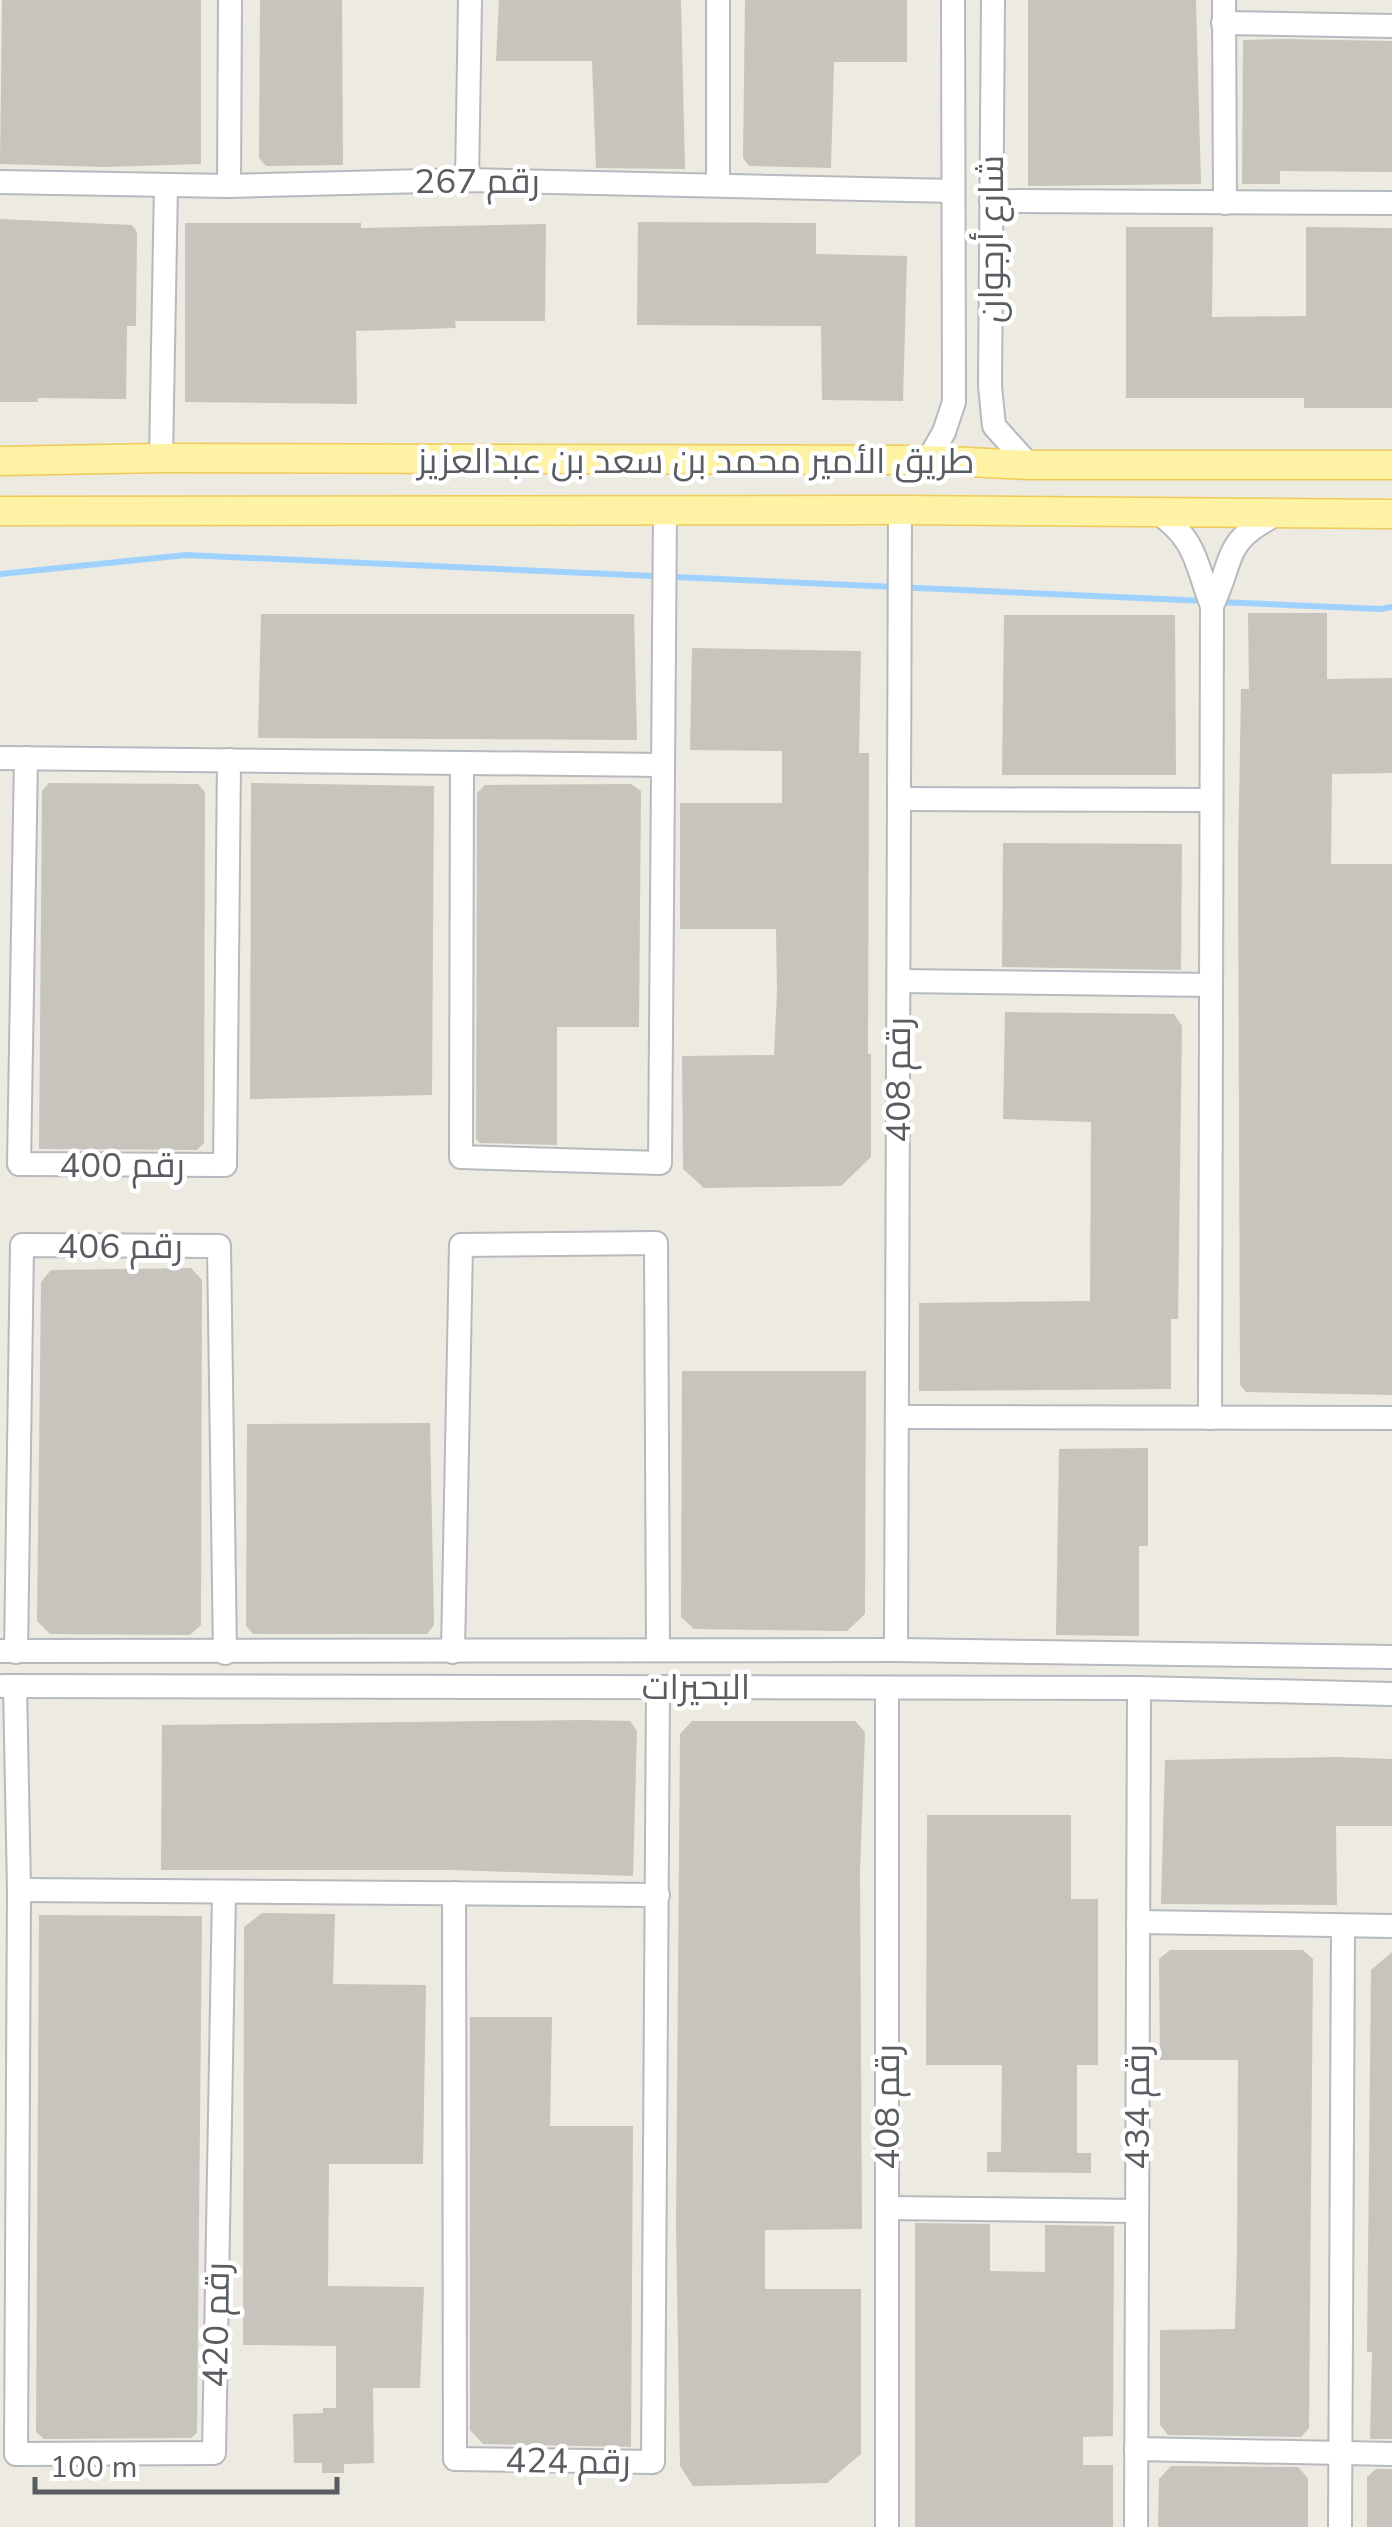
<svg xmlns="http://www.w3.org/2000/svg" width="1392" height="2527" viewBox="0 0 1392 2527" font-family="'Nunito Sans',Cairo,sans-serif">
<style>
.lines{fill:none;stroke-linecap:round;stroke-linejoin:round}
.stream{stroke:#9fd1fe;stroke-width:6}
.building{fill:#c7c4be}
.minor-casing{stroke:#b6b9be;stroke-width:26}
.major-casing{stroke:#f0ca56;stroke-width:31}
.minor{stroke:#fff;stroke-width:22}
.major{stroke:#fef3a4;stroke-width:28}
.labels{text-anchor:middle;stroke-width:9;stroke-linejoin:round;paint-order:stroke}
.street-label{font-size:35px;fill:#595d62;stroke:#fff}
</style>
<rect width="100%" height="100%" fill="#eceae1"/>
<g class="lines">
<g class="stream">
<polyline points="0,574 186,555 1206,601"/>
<polyline points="1219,602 1381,609 1392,607"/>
</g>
</g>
<g class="building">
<polygon points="2,0 201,0 201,164 106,167 0,164"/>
<polygon points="260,0 342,0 343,165 266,166 259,158"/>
<polygon points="499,0 681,0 685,169 596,168 592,61 496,61"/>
<polygon points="745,0 907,0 907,62 834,62 831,168 749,166 743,158"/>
<polygon points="1028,0 1196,0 1201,184 1028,186"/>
<polygon points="1285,39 1392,41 1392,172 1280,171 1280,184 1242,184 1243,40"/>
<polygon points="0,219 132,225 137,232 136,326 127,326 126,399 38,398 38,402 0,402"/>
<polygon points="638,222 816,223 816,254 907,256 903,401 822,400 821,326 637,325"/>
<polygon points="185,223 361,223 361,228 546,224 545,321 455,321 456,328 356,331 357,404 185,402"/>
<polygon points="1126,227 1213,227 1212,317 1306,316 1306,227 1392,228 1392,408 1304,408 1304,398 1126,398"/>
<polygon points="1248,613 1327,613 1327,679 1392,678 1392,773 1332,774 1331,864 1392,864 1392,1395 1246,1392 1240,1385 1238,860 1241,689 1249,689"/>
<polygon points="261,614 634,614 637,740 258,738"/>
<polygon points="1004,615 1175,615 1176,775 1002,775"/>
<polygon points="692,648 861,651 859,753 869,753 868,1054 871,1054 871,1157 841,1186 704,1188 683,1169 682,1056 774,1055 777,991 776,929 680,929 680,803 782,803 782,751 690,750"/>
<polygon points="49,783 198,784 205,792 204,1143 197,1150 39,1149 42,791"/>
<polygon points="251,783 434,786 432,1095 250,1099"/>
<polygon points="631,784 641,791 639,1027 557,1027 557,1145 480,1143 476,1139 477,793 485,785"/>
<polygon points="1003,843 1182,844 1181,970 1002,967"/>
<polygon points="1005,1012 1174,1014 1182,1026 1178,1319 1171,1319 1171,1389 919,1391 919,1303 1090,1301 1091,1122 1003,1119"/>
<polygon points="191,1268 202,1280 201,1625 190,1635 50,1634 37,1621 41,1282 51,1270"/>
<polygon points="682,1371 866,1371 865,1614 847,1631 694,1629 681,1617"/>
<polygon points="430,1423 434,1625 427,1634 253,1634 246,1626 247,1424"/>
<polygon points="1148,1448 1148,1546 1139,1546 1139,1636 1056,1635 1059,1449"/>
<polygon points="582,1720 630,1721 637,1731 633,1876 453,1870 161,1870 162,1725"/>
<polygon points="692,1721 855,1721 865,1732 860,1871 862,2229 765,2230 765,2289 861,2289 861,2454 827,2483 693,2486 680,2466 676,2226 680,1734"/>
<polygon points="1336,1757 1392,1759 1392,1826 1336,1826 1337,1905 1161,1904 1165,1760"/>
<polygon points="927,1815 1071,1815 1071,1899 1098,1899 1098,2065 1077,2065 1077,2153 1091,2153 1091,2173 987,2172 987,2152 1001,2152 1002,2065 926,2065"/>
<polygon points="262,1913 335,1914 333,1984 426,1985 423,2164 329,2164 328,2286 424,2287 420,2388 373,2388 374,2463 344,2464 344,2473 322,2473 322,2463 294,2463 293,2414 323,2413 323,2408 336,2408 336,2346 243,2345 244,1927"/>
<polygon points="39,1915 202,1916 197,2433 191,2438 44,2439 36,2432"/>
<polygon points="1170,1950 1303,1950 1313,1959 1309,2428 1301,2437 1168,2435 1160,2425 1160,2330 1235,2329 1237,2253 1238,2060 1160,2060 1159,1959"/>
<polygon points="1392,1952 1392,2439 1370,2439 1372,2352 1367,2352 1371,1970"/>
<polygon points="470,2017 552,2017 550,2126 633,2126 631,2447 483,2444 470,2430"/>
<polygon points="915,2223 990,2224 990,2271 1045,2272 1045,2225 1114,2226 1113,2436 1083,2437 1083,2465 1113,2465 1113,2527 915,2527"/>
<polygon points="1171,2466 1298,2467 1308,2478 1308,2527 1158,2527 1159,2479"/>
<polygon points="1376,2469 1392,2469 1392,2527 1367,2527 1367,2477"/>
</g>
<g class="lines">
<defs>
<g id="minor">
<polyline points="718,0 718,183"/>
<polyline points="993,0 990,386 994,426 1029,465"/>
<polyline points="1224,0 1225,203"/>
<polyline points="1223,23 1392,26"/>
<polyline points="467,180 470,0"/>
<polyline points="0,182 229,186 467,180 953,191"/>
<polyline points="229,186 230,0"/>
<polyline points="991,201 1392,203"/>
<polyline points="161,458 166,185"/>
<polyline points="928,460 944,432 954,402 953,0"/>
<path d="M1157,512C1198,541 1195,563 1212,606L1210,1418"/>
<path d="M1212,606C1236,554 1222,542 1279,513"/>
<polyline points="0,758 663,765"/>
<polyline points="26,758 19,1164 225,1165 229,760"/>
<polyline points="462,763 461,1157 660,1163 665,512"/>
<polyline points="899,799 1211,800"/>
<polyline points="899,981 1210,985"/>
<polyline points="897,1417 1392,1418"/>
<polyline points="896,1650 900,510"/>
<polyline points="0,1651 896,1650 1392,1657"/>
<polyline points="16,1652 22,1245 219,1246 225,1653"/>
<polyline points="453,1652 461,1245 656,1243 658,1649"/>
<polyline points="3,1686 1139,1688 1392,1694"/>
<polyline points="15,1686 19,1890 16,2454 214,2453 224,1892"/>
<polyline points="19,1890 658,1895"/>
<polyline points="454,1893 455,2459 653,2462 658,1687"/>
<polyline points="1138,1922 1392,1926"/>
<polyline points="887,2208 1137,2211"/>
<polyline points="1136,2449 1392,2454"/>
<polyline points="887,2527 887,1688"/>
<polyline points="1136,2527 1139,1688"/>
<polyline points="1340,2527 1343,1927"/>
</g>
<g id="major">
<polyline points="0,461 161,458 928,460 1029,465 1392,465"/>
<polyline points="0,511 900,510 1392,514"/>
</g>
</defs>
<use href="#minor" class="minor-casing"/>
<use href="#major" class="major-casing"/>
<use href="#minor" class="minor"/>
<use href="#major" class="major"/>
</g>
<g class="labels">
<g class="street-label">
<text x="477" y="193">رقم 267</text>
<text transform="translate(991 239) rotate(-90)" y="12">شارع أرجوان</text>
<text x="696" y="473">طريق الأمير محمد بن سعد بن عبدالعزيز</text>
<text transform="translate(898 1080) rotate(-90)" y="12">رقم 408</text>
<text x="122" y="1177">رقم 400</text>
<text x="120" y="1258">رقم 406</text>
<text x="696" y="1699">البحيرات</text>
<text transform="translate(887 2107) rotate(-90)" y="12">رقم 408</text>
<text transform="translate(1137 2107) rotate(-90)" y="12">رقم 434</text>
<text transform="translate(216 2325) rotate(-89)" y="12">رقم 420</text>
<text transform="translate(568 2461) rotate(1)" y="12">رقم 424</text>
</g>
</g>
<path d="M35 2477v15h302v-15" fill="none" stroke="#595d62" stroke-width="5"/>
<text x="50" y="2477" font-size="30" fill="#595d62" stroke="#ffffff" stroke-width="8" paint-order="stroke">100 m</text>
</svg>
